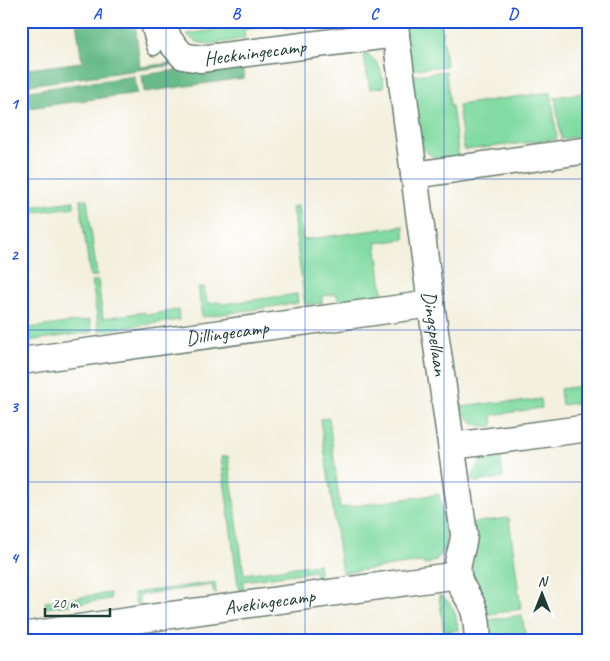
<svg xmlns="http://www.w3.org/2000/svg" width="610" height="661" viewBox="0 0 610 661" font-family="Caveat,sans-serif">
<style>
.green{fill:#81dba2;stroke:#508c6b}
.forest{fill:#68bb88;stroke:#447c5e}
.lines{fill:none;stroke-linecap:round;stroke-linejoin:round}
.service-casing{stroke:#697c70;stroke-width:15}
.minor-casing{stroke:#697c70;stroke-width:29}
.service{stroke:#fff;stroke-width:12}
.minor{stroke:#fff;stroke-width:26}
.grid{fill:none;stroke:#1d4ed8;stroke-width:1;stroke-opacity:0.55}
.labels{text-anchor:middle;stroke-width:4.5;stroke-linejoin:round;paint-order:stroke}
.street-label{font-size:20px;fill:#1f3d34;stroke:#fff}
.neatline{fill:none;stroke:#1d4ed8;stroke-width:2}
.grid-label{font-size:16px;text-anchor:middle;font-weight:bold;fill:#1d4ed8}
</style>
<rect width="100%" height="100%" fill="#fff"/>
<filter id="ink" filterUnits="userSpaceOnUse"><feTurbulence type="fractalNoise" baseFrequency=".02" numOctaves="2"/><feDisplacementMap in="SourceGraphic" scale="10" xChannelSelector="R" yChannelSelector="G"/><feConvolveMatrix kernelMatrix="1 2 1 2 8 2 1 2 1" color-interpolation-filters="sRGB"/></filter>
<filter id="wash" filterUnits="userSpaceOnUse"><feTurbulence type="fractalNoise" baseFrequency=".0096" numOctaves="4" result="noise"/><feDisplacementMap in="SourceGraphic" scale="20" xChannelSelector="R" yChannelSelector="G"/><feGaussianBlur stdDeviation="1.12" result="paint"/><feColorMatrix in="noise" values="0 0 0 0 0 0 0 0 0 0 0 0 0 0 0 0 0 1.4 0 .05"/><feComposite in="paint" operator="in"/></filter>
<g filter="url(#wash)">
<rect width="100%" height="100%" fill="#f3f0de"/>
<g class="green">
<path d="M276,21H308L309,26L285,29L284,23L244,29L245,38C228,41 198,51 187,34Z"/>
<polygon points="401,21 441,21 446,66 408,70"/>
<path d="M363,53C379,59 382,71 384,87L370,89Z"/>
<path d="M446,71L450,106H452L459,160C441,159 433,161 421,146L409,76Z"/>
<polygon points="551,92 557,139 464,150 458,105"/>
<polygon points="589,92 589,135 561,139 555,97"/>
<polygon points="87,199 97,276 90,276 80,200"/>
<polygon points="74,201 74,207 21,214 21,208"/>
<polygon points="298,206 303,240 403,226 405,239 376,243 383,295 338,301 337,294 322,296 322,303 305,305 292,207"/>
<polygon points="92,281 98,281 103,318 145,312 146,315 178,310 179,320 99,331"/>
<polygon points="204,287 207,303 218,302 223,304 297,294 298,303 202,317 198,288"/>
<polygon points="90,320 92,332 21,342 21,329"/>
<polygon points="589,385 589,401 562,405 560,389"/>
<path d="M541,399L542,408L492,415L493,426C477,428 465,420 460,404H462L463,407L483,403V404L512,401V403Z"/>
<path d="M329,418L340,508L439,494C443,518 457,557 425,565L421,562L342,573L320,419Z"/>
<path d="M500,455L503,478L473,482C472,465 484,457 500,455Z"/>
<polygon points="228,456 244,574 318,564 320,578 316,579 315,571 243,581 244,591 239,592 221,457"/>
<polygon points="509,518 521,609 483,615 480,590 472,579 470,571 475,555 470,523"/>
<polygon points="215,582 216,593 214,593 212,585 139,595 140,605 136,606 134,593"/>
<polygon points="110,593 111,599 46,608 45,602"/>
<path d="M439,595C454,603 456,614 458,630L444,632Z"/>
<polygon points="522,615 526,640 486,640 484,621"/>
</g>
<g class="forest">
<polygon points="76,21 135,21 140,67 173,63 173,65 21,86 21,70 82,62"/>
<polygon points="242,62 244,78 144,92 142,75"/>
<polygon points="135,76 137,93 21,109 21,92"/>
</g>
</g>
<g filter="url(#ink)">
<g class="lines">
<defs>
<polyline id="service" points="146,21 154,49"/>
<g id="minor">
<path id="s1" d="M162,21L169,40L183,56L200,59L396,34"/>
<path id="s2" d="M394,21L431,304L464,534C464,548 455,561 458,576C460,588 468,595 472,605C477,615 477,628 478,640"/>
<polyline points="414,175 589,150"/>
<path id="s3" d="M21,361L431,304"/>
<polyline points="453,446 589,428"/>
<path id="s4" d="M21,636L458,575"/>
</g>
</defs>
<use href="#service" class="service-casing"/>
<use href="#minor" class="minor-casing"/>
<use href="#service" class="service"/>
<use href="#minor" class="minor"/>
</g>
</g>
<path class="grid" d="M166,21V640M305,21V640M444,21V640M21,179H589M21,330H589M21,482H589"/>
<g class="labels">
<g class="street-label">
<text dy="7" stroke="none"><textPath href="#s1" startOffset="114">Heckningecamp</textPath></text>
<text dy="7" stroke="none"><textPath href="#s3" startOffset="208">Dillingecamp</textPath></text>
<text dy="7" stroke="none"><textPath href="#s2" startOffset="315">Dingspellaan</textPath></text>
<text dy="7" stroke="none"><textPath href="#s4" startOffset="251">Avekingecamp</textPath></text>
</g>
</g>
<rect width="610" height="661" fill="none" stroke="#fff" stroke-width="55"/>
<g transform="translate(542 594)" stroke="#ffffff" stroke-width="4" paint-order="stroke">
<path d="M0-4L9 19L0 12L-9 19Z" fill="#1f3d34"/>
<text y="-8" font-size="14" font-weight="bold" text-anchor="middle" fill="#1f3d34">N</text>
</g>
<path d="M45 608v8h65v-8" fill="none" stroke="#1f3d34" stroke-width="2.5"/>
<text x="52" y="608" font-size="15" fill="#1f3d34" stroke="#ffffff" stroke-width="4" paint-order="stroke">20 m</text>
<rect x="28" y="28" width="554" height="606" class="neatline"/>
<g class="grid-label">
<text x="97" y="19">A</text>
<text x="236" y="19">B</text>
<text x="374" y="19">C</text>
<text x="513" y="19">D</text>
<text x="14" y="109">1</text>
<text x="14" y="260">2</text>
<text x="14" y="412">3</text>
<text x="14" y="563">4</text>
</g>
</svg>
